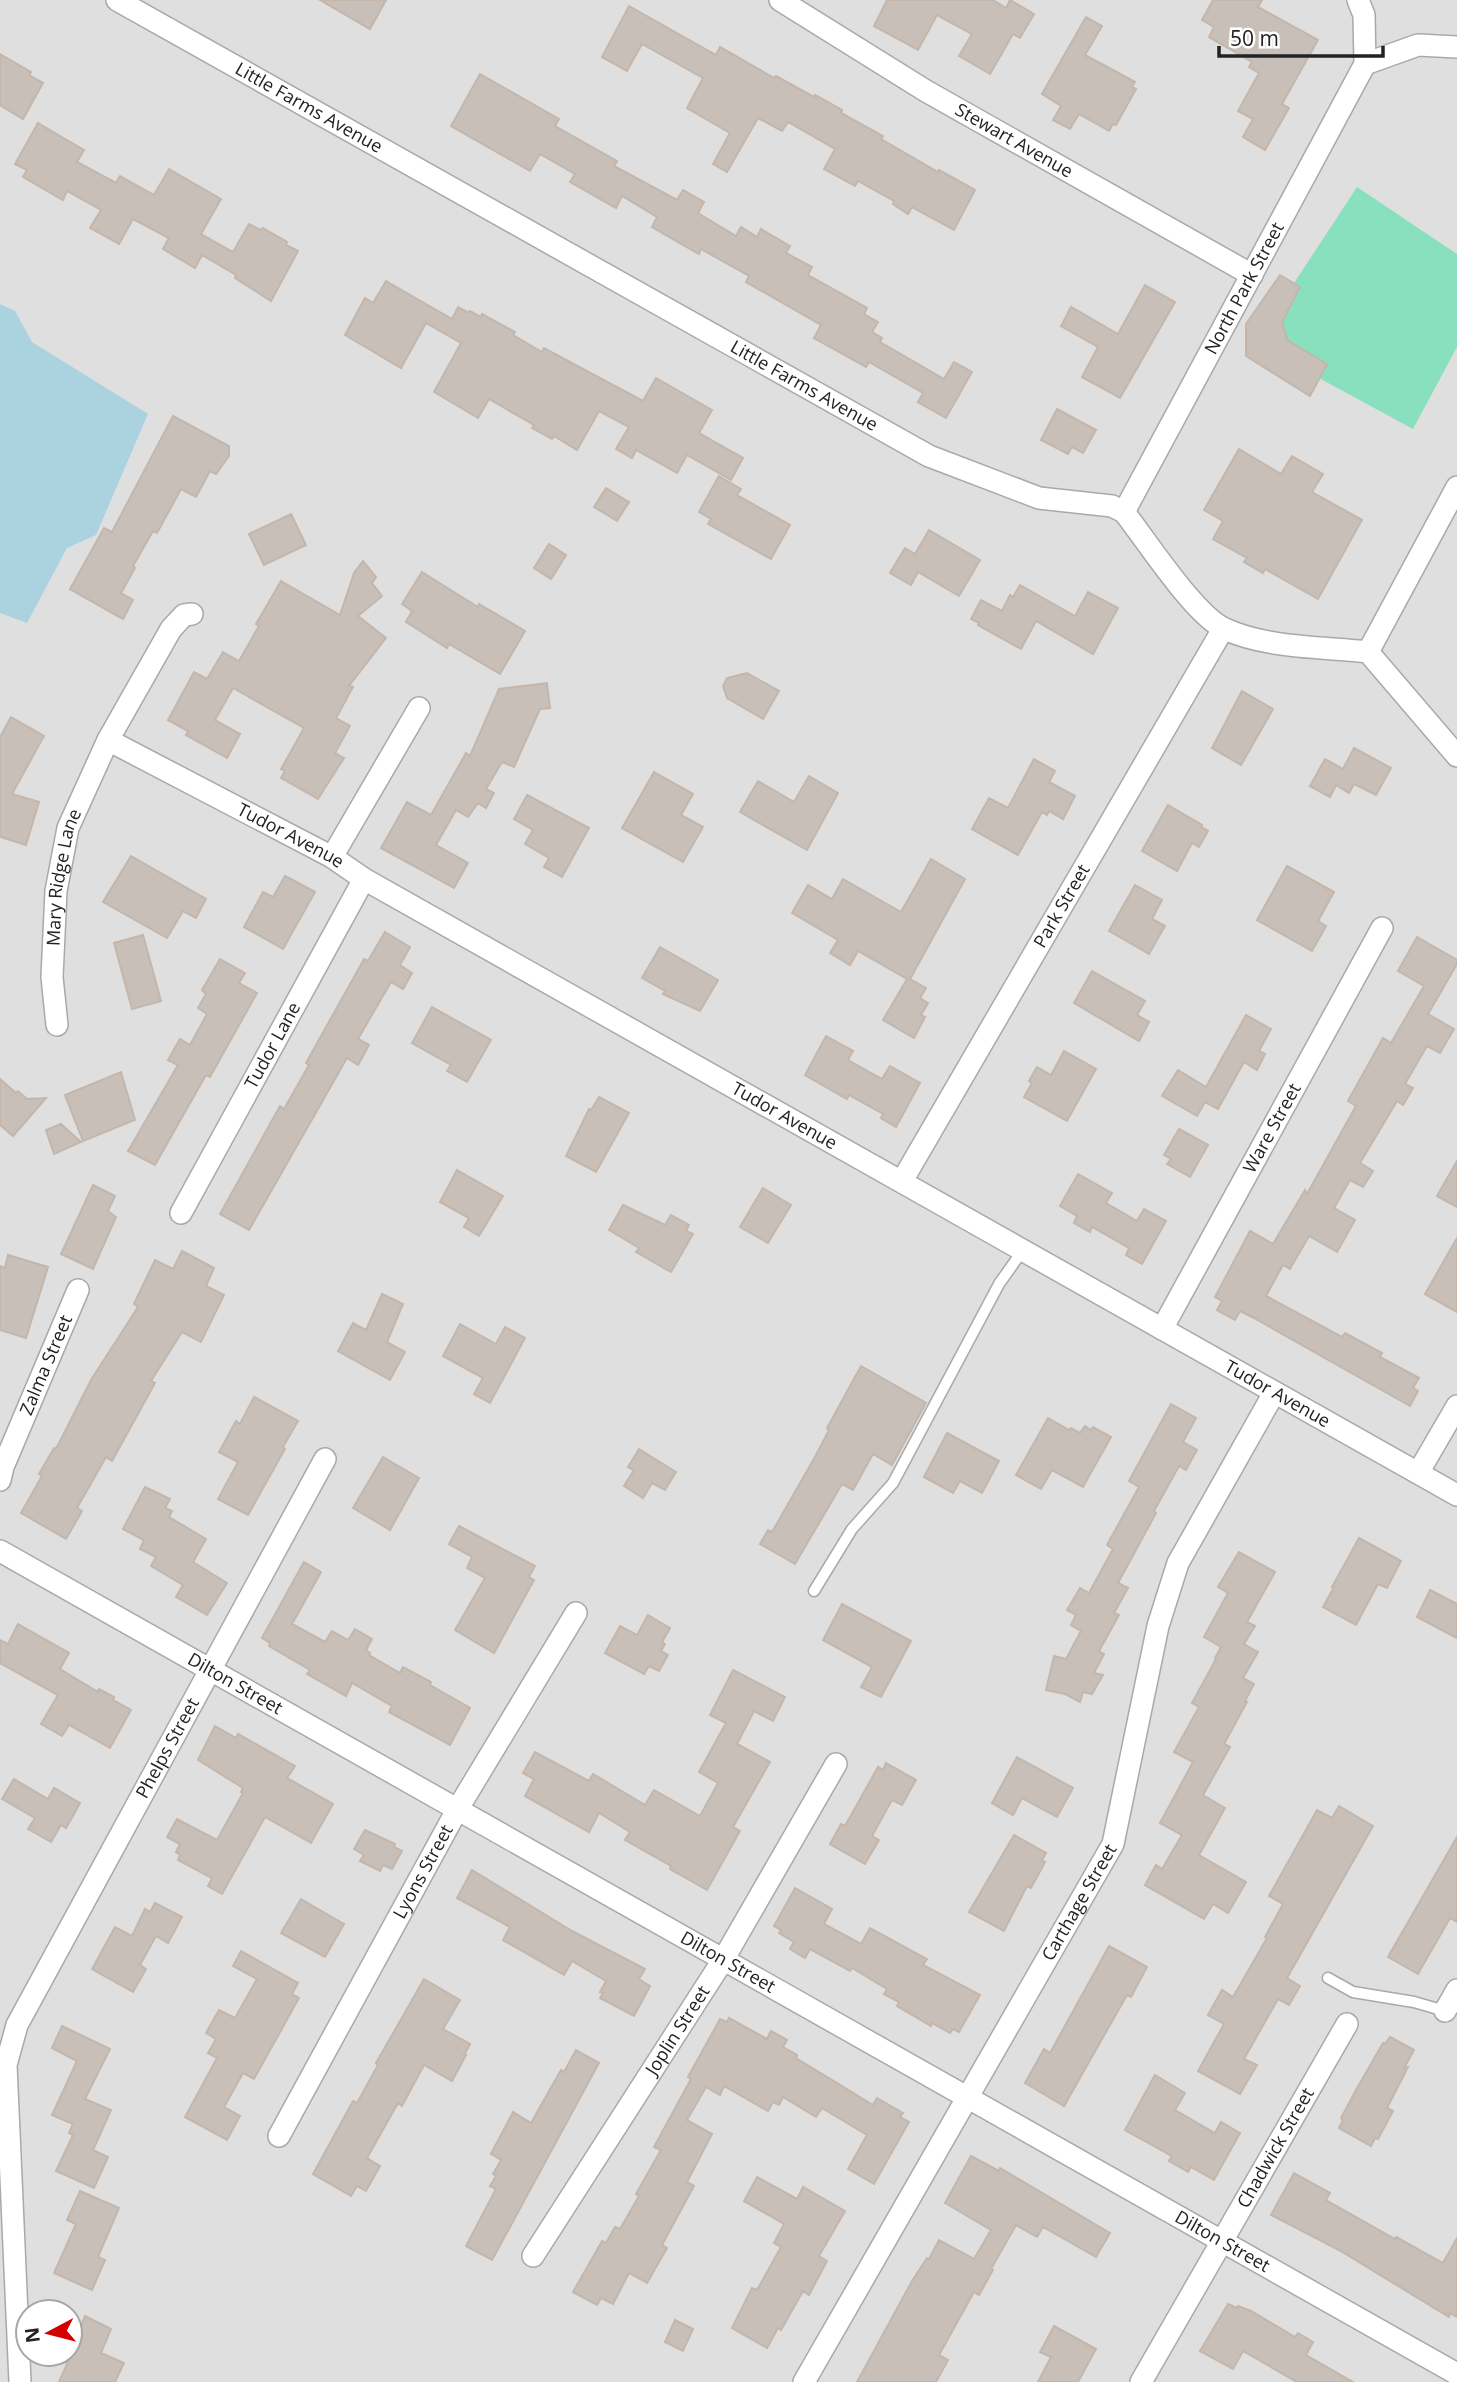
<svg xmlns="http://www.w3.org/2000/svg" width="1457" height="2382" viewBox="0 0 1457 2382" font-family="'Open Sans',sans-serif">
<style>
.residential{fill:#e0dfdf;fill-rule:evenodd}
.pitch{fill:#88e0be}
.water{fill:#aad3df}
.building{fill:#c7bfb8;stroke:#c4b6ab;stroke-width:2}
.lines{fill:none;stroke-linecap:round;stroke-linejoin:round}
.service-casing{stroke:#a9a9a9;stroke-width:13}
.minor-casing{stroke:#a9a9a9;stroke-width:24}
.service{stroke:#fff;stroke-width:10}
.minor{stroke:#fff;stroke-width:21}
.labels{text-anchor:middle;stroke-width:5;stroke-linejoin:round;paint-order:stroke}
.street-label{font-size:18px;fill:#222;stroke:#fff}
</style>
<rect width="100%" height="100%" fill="#f2efe9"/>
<path class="residential" d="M0,0H1457V2382H0ZM28,2312H70V2354H28Z"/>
<polygon class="pitch" points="1357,187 1457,254 1457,347 1413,429 1267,350 1264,329"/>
<polygon class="water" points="0,304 15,311 32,342 148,414 96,535 67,548 27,623 0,613"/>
<g class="building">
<polygon points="320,0 386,0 370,29"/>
<polygon points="887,0 993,0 1006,8 1010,0 1034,14 1020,38 1013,34 990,74 959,56 972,34 937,15 918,50 874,26"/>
<polygon points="1213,0 1262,0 1258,7 1318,40 1282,104 1289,108 1265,150 1243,137 1253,119 1238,111 1259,73 1249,67 1252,62 1209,37 1214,27 1202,20"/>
<polygon points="629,6 716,55 720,47 774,78 776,76 814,97 815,95 842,110 841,113 883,136 881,139 938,172 939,170 975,190 954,230 912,207 908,214 893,204 894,201 858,181 855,186 824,169 835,149 788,122 782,131 758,118 727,172 713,164 730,133 687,108 703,78 642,44 627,71 602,57"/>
<polygon points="1086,17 1102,26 1085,55 1135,82 1132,87 1136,89 1116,125 1113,124 1109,131 1079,114 1070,129 1053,120 1061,106 1042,94"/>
<polygon points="0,54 31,72 29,75 43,83 23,119 0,105"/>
<polygon points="480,74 559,119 555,126 617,161 614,166 677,200 683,190 704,202 698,213 736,236 741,227 757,237 761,229 790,246 786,253 812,267 808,275 867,308 864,314 878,322 872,332 882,338 880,342 944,379 954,362 972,372 946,418 918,402 923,393 869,362 866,367 814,338 821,325 746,282 749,276 701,249 699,254 652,227 657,217 622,196 616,208 570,182 575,174 540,154 530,171 451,126"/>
<polygon points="38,123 84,150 77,162 116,183 120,176 154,195 169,169 221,199 201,234 233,252 249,224 261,230 263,228 287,242 286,245 298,251 271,301 235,278 236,275 202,255 195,268 163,249 169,238 133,219 119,244 90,228 101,210 67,191 63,200 23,177 27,170 15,164"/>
<polygon points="1280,275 1300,287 1282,322 1287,340 1327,364 1310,396 1246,356 1246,324"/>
<polygon points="386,281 452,319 458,307 469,313 470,311 481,317 482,314 515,332 513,335 542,352 544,348 643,401 656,378 712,410 699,433 743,458 731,480 687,455 677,473 636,450 632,458 616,449 629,427 599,411 577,450 554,436 552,439 532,428 534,425 489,399 478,418 434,392 461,343 426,323 401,368 345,335 365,298 373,303"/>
<polygon points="1145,285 1175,302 1120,398 1082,377 1098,347 1061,326 1071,307 1118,334"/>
<polygon points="1057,409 1096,430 1083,453 1072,447 1068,454 1041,440"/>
<polygon points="173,416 229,446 229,456 216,474 210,471 196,497 181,489 157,533 153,531 133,566 135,568 121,593 133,600 123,619 70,589 104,528 112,532"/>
<polygon points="1239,449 1281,474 1292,456 1323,474 1312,492 1362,520 1318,599 1265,569 1263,573 1244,562 1247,558 1213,539 1223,521 1204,510"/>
<polygon points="719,476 741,489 737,495 790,525 771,559 708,524 711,519 699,512"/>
<polygon points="606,488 629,502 617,521 594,507"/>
<polygon points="291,514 306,545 264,565 249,534"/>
<polygon points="929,530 980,560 959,596 918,572 911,585 890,573 905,548 915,554"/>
<polygon points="549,544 566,555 551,579 534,568"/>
<polygon points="363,561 376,577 372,583 382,596 358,616 386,638 349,686 353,687 336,718 350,726 335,753 344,758 318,799 281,778 285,771 281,769 304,728 233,688 215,720 240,734 227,758 186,735 188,731 168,720 194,672 207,679 223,652 239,661 259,626 256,624 281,581 340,615 354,573"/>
<polygon points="422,572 478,607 479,604 525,631 500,674 449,644 447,648 406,622 412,611 402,604"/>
<polygon points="1020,585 1075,616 1088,592 1118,608 1093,654 1036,621 1021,649 978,625 979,623 971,619 981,600 1002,611 1010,595 1013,597"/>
<polygon points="747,673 779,691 763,719 727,698 723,686 727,678"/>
<polygon points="547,683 550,708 540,709 514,767 502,762 486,789 494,793 486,808 478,803 468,817 456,810 436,845 468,863 454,888 381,848 407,802 431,815 466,753 470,756 499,689"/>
<polygon points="1242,691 1273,709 1241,765 1212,748"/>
<polygon points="11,717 44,736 12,794 39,802 26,845 0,837 0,737"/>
<polygon points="1354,748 1391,768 1376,795 1354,784 1349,793 1336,785 1330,797 1310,786 1325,759 1343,769"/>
<polygon points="1034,759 1055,771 1049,782 1075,796 1063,819 1049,811 1047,815 1042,812 1018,855 972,829 989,798 1008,808"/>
<polygon points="654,772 693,794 681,815 703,827 683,862 622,828"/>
<polygon points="809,776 838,793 807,850 740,812 758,781 794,802"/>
<polygon points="527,795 589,828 562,877 544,867 549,858 525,844 533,830 514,819"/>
<polygon points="1168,805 1202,825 1201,827 1208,831 1199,847 1192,843 1177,871 1142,851"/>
<polygon points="131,856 206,899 196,918 183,911 167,938 103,902"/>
<polygon points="931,859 965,879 910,979 926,988 920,998 928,1003 921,1015 925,1017 914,1038 883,1020 907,979 858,951 850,965 830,953 838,940 792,913 808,885 832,899 843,879 901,912"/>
<polygon points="1287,866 1334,892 1318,921 1326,926 1312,951 1257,920"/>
<polygon points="285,876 315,892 283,949 244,927 263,892 273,897"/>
<polygon points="1135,885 1162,900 1152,919 1165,926 1149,954 1109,931"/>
<polygon points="385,932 410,947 400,965 412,973 403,989 391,982 358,1039 369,1045 358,1065 347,1058 249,1230 220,1214 280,1106 284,1109 309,1065 306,1063 364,959 368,961"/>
<polygon points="143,935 161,1001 132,1009 114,943"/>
<polygon points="1417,937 1457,960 1457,964 1428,1014 1454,1029 1440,1053 1427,1046 1405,1084 1413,1088 1403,1105 1397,1101 1360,1163 1373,1171 1363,1187 1350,1180 1334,1208 1355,1220 1337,1252 1309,1236 1290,1269 1283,1265 1266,1296 1342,1337 1345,1333 1382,1353 1380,1357 1419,1378 1413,1388 1418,1391 1410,1406 1254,1318 1240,1311 1235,1320 1217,1310 1222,1301 1215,1297 1250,1231 1273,1244 1305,1190 1307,1194 1356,1106 1348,1101 1383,1038 1391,1043 1424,986 1398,971"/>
<polygon points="660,947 718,980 700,1011 663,994 665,991 642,978"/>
<polygon points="220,959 245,973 239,983 257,993 210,1077 206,1075 155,1165 128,1151 178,1065 168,1060 180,1039 190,1045 207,1014 198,1008 206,994 202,990"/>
<polygon points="1092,971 1145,1001 1137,1015 1149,1022 1139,1041 1074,1003"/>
<polygon points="432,1007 491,1040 467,1082 447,1071 451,1065 412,1043"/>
<polygon points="1246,1015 1271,1029 1259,1051 1265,1054 1257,1070 1244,1062 1218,1109 1205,1102 1197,1116 1162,1096 1178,1070 1206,1087"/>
<polygon points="826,1036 853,1051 848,1060 882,1079 890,1066 920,1083 896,1127 881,1118 883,1114 849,1095 847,1099 805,1075"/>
<polygon points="1064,1051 1096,1069 1067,1121 1024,1097 1032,1083 1029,1081 1037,1067 1051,1075"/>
<polygon points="121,1072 135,1120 83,1141 65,1095"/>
<polygon points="0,1079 16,1093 18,1091 27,1099 46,1098 13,1136 0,1125"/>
<polygon points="599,1097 629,1113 596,1172 566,1156 589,1109 591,1110"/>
<polygon points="61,1124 81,1142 54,1154 46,1130"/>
<polygon points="1179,1129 1208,1145 1190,1177 1167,1164 1171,1159 1164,1155"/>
<polygon points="1457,1161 1457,1207 1437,1196"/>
<polygon points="457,1170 503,1196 479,1236 464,1227 469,1218 440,1202"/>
<polygon points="1078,1174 1112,1193 1106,1203 1137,1221 1144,1209 1166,1221 1142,1264 1126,1255 1129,1248 1092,1227 1090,1232 1074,1223 1077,1216 1060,1206"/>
<polygon points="93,1185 115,1196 108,1211 116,1217 93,1269 61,1254"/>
<polygon points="763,1188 791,1205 768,1243 740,1227"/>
<polygon points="623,1205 665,1225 671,1215 689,1225 686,1231 693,1234 671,1272 636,1252 639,1248 609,1230"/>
<polygon points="1457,1238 1457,1312 1425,1294"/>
<polygon points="182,1251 214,1268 206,1286 224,1295 201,1342 182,1332 151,1381 155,1383 112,1461 106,1457 77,1508 82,1511 66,1539 21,1513 42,1476 39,1474 54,1448 56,1449 91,1380 138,1307 134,1304 155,1260 173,1269"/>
<polygon points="8,1255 48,1267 26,1338 0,1330 0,1266 5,1268"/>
<polygon points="382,1294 403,1304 387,1342 405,1352 390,1380 338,1351 353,1323 366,1330"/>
<polygon points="460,1324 496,1344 505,1327 525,1338 490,1403 474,1394 483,1378 443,1356"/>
<polygon points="861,1366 926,1403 892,1465 873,1454 853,1490 842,1484 795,1564 760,1544 768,1530 772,1532 815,1457 829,1430 827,1428"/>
<polygon points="254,1397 298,1421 283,1447 285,1449 248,1515 218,1499 238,1462 219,1452 236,1421 240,1424"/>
<polygon points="1171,1404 1196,1418 1183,1442 1197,1450 1186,1470 1179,1466 1154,1511 1156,1513 1118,1583 1128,1588 1114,1613 1119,1615 1099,1651 1104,1654 1094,1673 1103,1675 1092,1694 1083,1692 1080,1702 1065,1694 1046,1690 1054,1656 1066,1659 1081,1631 1071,1625 1076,1615 1067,1610 1080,1588 1089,1593 1113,1549 1107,1545 1139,1487 1129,1481"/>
<polygon points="1048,1418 1069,1430 1071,1428 1080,1433 1085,1426 1091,1430 1093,1427 1111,1437 1083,1487 1052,1470 1041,1489 1016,1475"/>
<polygon points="947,1433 999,1461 982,1493 960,1481 953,1493 924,1477"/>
<polygon points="639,1449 676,1472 665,1490 652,1483 643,1498 624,1486 634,1470 628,1467"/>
<polygon points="383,1457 419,1478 390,1530 353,1508"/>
<polygon points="145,1487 170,1499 165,1508 172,1511 169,1517 206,1539 193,1562 227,1583 207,1615 176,1597 183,1585 151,1566 156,1557 140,1549 144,1540 123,1529"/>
<polygon points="459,1526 535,1566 529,1577 534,1580 494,1653 455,1630 485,1578 467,1568 472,1557 449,1544"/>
<polygon points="1359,1538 1401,1561 1387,1588 1378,1584 1356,1625 1323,1607 1334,1587 1332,1587"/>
<polygon points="1239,1552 1275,1572 1247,1622 1255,1626 1244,1644 1258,1652 1243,1678 1254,1684 1245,1701 1247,1702 1224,1744 1230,1747 1203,1795 1225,1808 1199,1855 1246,1882 1228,1913 1213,1904 1204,1919 1145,1885 1156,1865 1162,1869 1182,1835 1160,1823 1193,1762 1174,1752 1199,1707 1192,1703 1216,1659 1215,1658 1221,1647 1204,1637 1228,1593 1218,1587"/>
<polygon points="304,1562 321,1572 292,1624 325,1642 332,1631 348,1640 355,1629 372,1639 366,1650 370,1653 369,1655 400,1673 403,1667 431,1682 430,1685 470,1708 450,1745 389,1712 392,1706 352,1683 346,1696 307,1674 310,1670 269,1646 270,1643 262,1638"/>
<polygon points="1430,1590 1457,1604 1457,1638 1417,1617"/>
<polygon points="842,1604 911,1641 881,1697 861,1687 872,1667 823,1640"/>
<polygon points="648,1615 670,1628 662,1642 665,1644 661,1651 668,1655 659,1671 649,1666 644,1674 605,1653 620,1626 637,1635"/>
<polygon points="18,1624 69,1653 60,1669 98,1692 99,1689 114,1697 113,1700 131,1710 110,1748 69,1725 62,1736 41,1724 58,1695 0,1663 0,1640 8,1644"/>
<polygon points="733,1670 785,1697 773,1721 754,1711 737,1744 770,1762 733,1827 740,1831 707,1890 670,1869 671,1866 625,1840 630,1832 599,1813 589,1832 525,1796 534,1779 523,1773 535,1752 589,1781 593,1774 645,1805 654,1790 700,1816 718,1783 699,1772 726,1723 710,1715"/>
<polygon points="215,1726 236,1738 238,1734 295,1766 287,1778 333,1804 311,1843 265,1817 222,1894 208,1886 212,1878 178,1860 180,1855 176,1852 180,1844 167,1837 177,1819 217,1840 243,1793 241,1792 243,1788 198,1760"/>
<polygon points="1017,1757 1073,1788 1057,1817 1022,1798 1013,1815 992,1803"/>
<polygon points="886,1763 916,1780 902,1805 892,1800 872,1836 879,1840 865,1864 830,1844 841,1824 845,1826 878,1767 883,1770"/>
<polygon points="14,1779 48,1799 54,1788 80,1803 66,1828 61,1825 51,1842 28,1829 35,1818 2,1799"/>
<polygon points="1339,1806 1373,1826 1287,1978 1300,1986 1289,2005 1278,1999 1244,2059 1257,2065 1240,2094 1198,2071 1224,2024 1208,2015 1222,1990 1233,1997 1267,1938 1265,1937 1283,1904 1269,1896 1317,1810 1332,1818"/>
<polygon points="365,1830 395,1844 394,1847 402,1851 392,1869 383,1865 380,1871 360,1861 364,1855 354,1849"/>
<polygon points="1014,1835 1046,1853 1042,1860 1045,1862 1031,1888 1027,1886 1004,1931 969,1912"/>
<polygon points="1457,1837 1457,1922 1450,1918 1418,1974 1388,1957"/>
<polygon points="472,1870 572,1931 645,1969 639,1979 650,1986 634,2016 600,1998 603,1993 600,1992 606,1981 572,1961 564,1975 503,1940 510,1927 457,1898"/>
<polygon points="795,1888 832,1909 824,1924 861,1944 870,1928 927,1959 923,1965 980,1995 959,2032 953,2029 950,2033 932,2023 931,2026 897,2006 899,2002 884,1994 887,1989 852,1968 850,1971 810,1949 805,1958 790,1949 794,1942 779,1933 781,1930 774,1926"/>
<polygon points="301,1899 344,1924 325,1957 281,1933"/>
<polygon points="155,1903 182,1917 168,1943 156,1936 140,1965 146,1969 133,1992 92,1969 115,1927 132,1936 145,1909 150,1912"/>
<polygon points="1109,1946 1147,1967 1131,1997 1127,1995 1064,2106 1025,2083 1044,2049 1050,2053"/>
<polygon points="241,1951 298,1983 292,1994 299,1998 254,2079 243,2073 224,2107 240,2116 227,2140 185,2117 217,2058 208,2053 216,2039 206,2033 219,2010 235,2018 257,1979 233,1966"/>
<polygon points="424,1979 460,2000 443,2029 470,2044 464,2055 466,2055 452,2081 424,2065 402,2106 398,2103 367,2158 380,2166 366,2191 357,2186 351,2196 313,2174 353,2101 357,2103 378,2065 376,2063"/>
<polygon points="729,2018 767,2039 771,2031 787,2040 783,2047 797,2055 796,2058 873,2105 877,2098 903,2113 900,2117 909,2122 874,2184 848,2169 867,2135 822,2108 816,2117 783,2097 779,2105 773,2102 768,2111 724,2086 720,2095 706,2087 687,2120 712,2134 687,2182 694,2186 662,2245 667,2248 647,2283 629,2273 613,2304 601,2298 597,2305 573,2292 602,2241 606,2243 615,2227 620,2229 639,2196 636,2194 661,2150 654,2147 691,2079 688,2077 720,2019 727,2022"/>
<polygon points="62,2026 110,2049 85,2099 111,2110 93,2150 108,2157 94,2188 56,2171 73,2135 69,2133 73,2124 52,2115 77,2061 52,2048"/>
<polygon points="1390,2037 1414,2050 1404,2068 1408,2067 1387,2108 1393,2111 1378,2139 1375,2138 1371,2146 1339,2128 1343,2120 1341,2118 1356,2090 1383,2043 1385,2044"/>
<polygon points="576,2050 599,2063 492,2260 466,2246 496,2189 490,2186 496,2176 493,2174 501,2160 491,2154 513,2112 531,2123 561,2070 564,2072"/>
<polygon points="1155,2075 1185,2093 1175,2110 1215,2133 1221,2122 1240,2133 1214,2180 1191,2167 1188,2172 1169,2161 1172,2156 1125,2130"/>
<polygon points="971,2156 999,2171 1000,2168 1110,2233 1096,2257 1043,2227 1037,2237 1016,2225 991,2269 993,2270 979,2295 974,2292 939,2355 948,2360 936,2382 857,2382 912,2281 927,2258 929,2259 939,2240 974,2259 991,2230 945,2203"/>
<polygon points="1294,2173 1330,2193 1326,2200 1395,2239 1396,2237 1443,2263 1457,2238 1457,2317 1450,2313 1449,2317 1339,2250 1271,2215"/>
<polygon points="757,2177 797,2199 803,2187 845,2211 819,2256 827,2261 809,2295 803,2291 781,2330 778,2328 767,2348 732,2328 752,2288 757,2290 781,2247 774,2243 784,2224 744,2201"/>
<polygon points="80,2191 119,2208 98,2257 105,2260 92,2290 54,2273 76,2224 67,2220"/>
<polygon points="1228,2304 1237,2308 1238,2306 1251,2311 1295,2337 1298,2333 1313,2342 1306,2355 1353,2382 1297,2382 1243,2351 1233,2369 1200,2351"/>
<polygon points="85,2316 111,2329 101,2353 124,2363 115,2382 59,2382 79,2337 77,2336"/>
<polygon points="675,2320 693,2329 683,2351 665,2342"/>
<polygon points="1054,2326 1096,2349 1078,2382 1038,2382 1051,2357 1040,2352"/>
</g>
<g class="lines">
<defs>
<g id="service">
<polyline points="814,1591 852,1529 893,1483 999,1284 1023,1250"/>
<polyline points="1328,1978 1353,1992 1414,2002 1445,2011"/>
</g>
<g id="minor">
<path id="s1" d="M117,0L929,456L1039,498L1112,506L1124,512C1146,540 1195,616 1225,629C1266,648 1323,647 1368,652L1457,756"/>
<path id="s2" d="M780,0L926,91L1252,275"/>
<polyline points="1365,64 1418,45 1457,47"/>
<path id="s3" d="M1124,512L1365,64L1364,15L1358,0"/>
<polyline points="1368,652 1457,487"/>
<path id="s4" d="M108,740L332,857L364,879L1457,1495"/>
<polyline points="332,857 419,708"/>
<path id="s5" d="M57,1025L52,977L56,891L68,828L108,740L171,629L184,615L192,614"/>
<path id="s6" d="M902,1181L1223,629"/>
<path id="s7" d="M181,1213L364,879"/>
<path id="s8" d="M1162,1329L1382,928"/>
<polyline points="1418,1473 1457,1406"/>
<path id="s9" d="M0,1480L3,1467L78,1290"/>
<path id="s10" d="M0,1551L1457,2374"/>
<polyline points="1445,2011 1457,1990"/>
<path id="s11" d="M279,2136L457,1810L576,1613"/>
<path id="s12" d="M533,2256L723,1960L836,1764"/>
<path id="s13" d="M20,2382L6,2065L17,2025L325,1459"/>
<path id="s14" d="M804,2382L1113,1844L1158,1626L1178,1563L1274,1393"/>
<path id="s15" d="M1141,2382L1347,2024"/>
</g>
</defs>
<use href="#service" class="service-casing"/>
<use href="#minor" class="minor-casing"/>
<use href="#service" class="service"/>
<use href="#minor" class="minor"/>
</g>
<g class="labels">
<g class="street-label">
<text dy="6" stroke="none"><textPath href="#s1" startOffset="220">Little Farms Avenue</textPath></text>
<text dy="6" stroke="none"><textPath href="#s2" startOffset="273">Stewart Avenue</textPath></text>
<text dy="6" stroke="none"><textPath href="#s3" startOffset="254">North Park Street</textPath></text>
<text dy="6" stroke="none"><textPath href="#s1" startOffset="788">Little Farms Avenue</textPath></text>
<text dy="6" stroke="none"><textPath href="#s4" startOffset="206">Tudor Avenue</textPath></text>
<text dy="6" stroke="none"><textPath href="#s5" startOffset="149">Mary Ridge Lane</textPath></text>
<text dy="6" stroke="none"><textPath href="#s6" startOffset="318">Park Street</textPath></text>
<text dy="6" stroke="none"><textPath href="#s7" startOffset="191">Tudor Lane</textPath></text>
<text dy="6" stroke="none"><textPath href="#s4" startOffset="774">Tudor Avenue</textPath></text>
<text dy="6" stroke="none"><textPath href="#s8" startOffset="229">Ware Street</textPath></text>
<text dy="6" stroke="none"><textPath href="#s9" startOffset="124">Zalma Street</textPath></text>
<text dy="6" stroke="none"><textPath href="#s4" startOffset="1340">Tudor Avenue</textPath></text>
<text dy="6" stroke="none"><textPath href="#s10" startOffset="270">Dilton Street</textPath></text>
<text dy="6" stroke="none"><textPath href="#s13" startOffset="674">Phelps Street</textPath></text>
<text dy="6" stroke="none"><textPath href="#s11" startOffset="301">Lyons Street</textPath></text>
<text dy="6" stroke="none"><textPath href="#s14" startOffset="553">Carthage Street</textPath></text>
<text dy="6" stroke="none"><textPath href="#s10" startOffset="836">Dilton Street</textPath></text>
<text dy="6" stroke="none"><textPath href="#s12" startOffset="268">Joplin Street</textPath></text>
<text dy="6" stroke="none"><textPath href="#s15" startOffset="270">Chadwick Street</textPath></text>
<text dy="6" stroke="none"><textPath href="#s10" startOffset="1404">Dilton Street</textPath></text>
</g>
</g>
<g transform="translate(49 2333) rotate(263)"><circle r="33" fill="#ffffff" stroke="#a7a7a7" stroke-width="2"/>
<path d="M0-5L12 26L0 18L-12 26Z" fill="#d40000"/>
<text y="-10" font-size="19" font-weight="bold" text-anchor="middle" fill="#222222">N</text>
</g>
<path d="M1219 46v10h164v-10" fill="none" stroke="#222222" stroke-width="3.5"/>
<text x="1230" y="46" font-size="21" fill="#222222" stroke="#ffffff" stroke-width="5" paint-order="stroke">50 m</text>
</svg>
